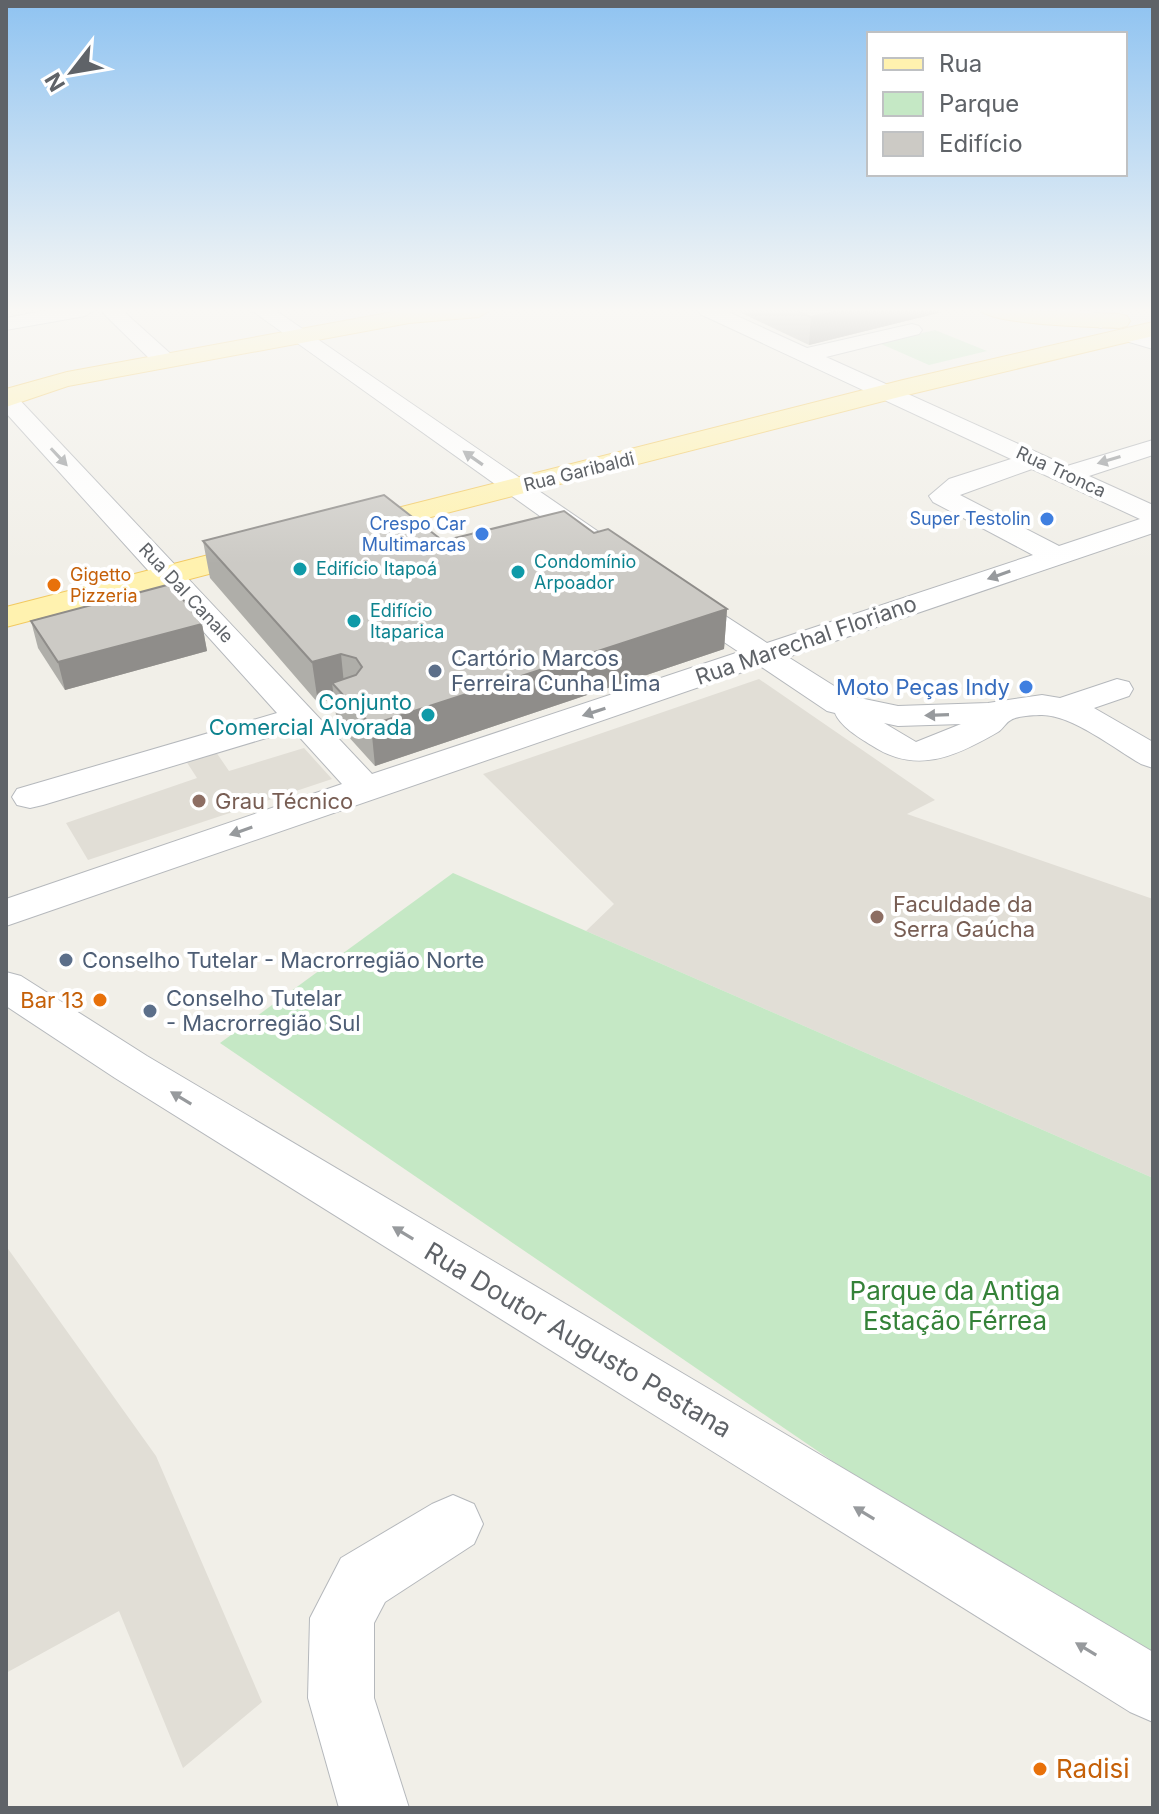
<svg xmlns="http://www.w3.org/2000/svg" width="1159" height="1814" viewBox="0 0 1159 1814" font-family="Inter,sans-serif">
<style>
.education{fill:#e1ded6}
.green{fill:#c5e8c5}
.lines{fill:none;stroke-linecap:round;stroke-linejoin:round}
.minor-casing{stroke:#b5b8bc;stroke-width:2}
.major-casing{stroke:#f2c960;stroke-width:2}
.minor{fill:#fff;fill-rule:evenodd}
.major{fill:#fff2af;fill-rule:evenodd}
.wall{fill:#afaea9}
.shaded-wall{fill:#8f8d8a}
.building{fill:#cccac5;stroke:#8f8d8a;stroke-width:2}
.oneway{fill:#979a9d}
.shop-dot{fill:#3f7fe0;stroke:#fff;stroke-width:3}
.culture-dot{fill:#0f9aa8;stroke:#fff;stroke-width:3}
.food-dot{fill:#e8710a;stroke:#fff;stroke-width:3}
.service-dot{fill:#5c6f8a;stroke:#fff;stroke-width:3}
.education-dot{fill:#8d6e63;stroke:#fff;stroke-width:3}
.labels{text-anchor:middle;stroke-width:8;stroke-linejoin:round;paint-order:stroke}
.far-street-label{font-size:18px;fill:#5f6368;stroke:#fff}
.far-shop-label{font-size:18px;fill:#366cbe;stroke:#fff;text-anchor:end}
.far-culture-label{font-size:18px;fill:#0d838f;stroke:#fff;text-anchor:start}
.far-food-label{font-size:18px;fill:#c56008;stroke:#fff;text-anchor:start}
.street-label{font-size:22px;fill:#5f6368;stroke:#fff}
.service-label{font-size:22px;fill:#4e5e75;stroke:#fff;text-anchor:start}
.shop-label{font-size:22px;fill:#366cbe;stroke:#fff;text-anchor:end}
.culture-label{font-size:22px;fill:#0d838f;stroke:#fff;text-anchor:end}
.education-label{font-size:22px;fill:#785e54;stroke:#fff;text-anchor:start}
.food-label{font-size:22px;fill:#c56008;stroke:#fff;text-anchor:end}
.near-park-label{font-size:26px;fill:#348238;stroke:#fff}
.near-street-label{font-size:26px;fill:#5f6368;stroke:#fff}
.near-food-label{font-size:26px;fill:#c56008;stroke:#fff;text-anchor:start}
</style>
<rect width="100%" height="100%" fill="#f1efe8"/>
<g class="education">
<polygon points="759,679 935,800 907,814 1153,899 1153,1178 586,931 614,904 483,774"/>
<polygon points="304,748 332,779 88,860 66,823 197,778 186,761 216,752 229,771"/>
<polygon points="6,1246 156,1456 262,1702 183,1768 119,1611 6,1673"/>
</g>
<g class="green">
<polygon points="935,330 987,351 929,365 879,343"/>
<polygon points="453,873 1153,1178 1153,1680 220,1043"/>
</g>
<g class="lines">
<defs>
<g id="minor">
<polygon points="49,310 95,310 85,316 6,330 6,318"/>
<polygon points="100,310 122,310 173,356 176,361 173,366 157,366"/>
<polygon points="251,310 275,310 609,539 613,545 609,551 599,553 589,551"/>
<path d="M697,310H724L807,348L912,324L919,326L922,330L919,334L826,357L1067,466L1153,440V455L1089,476L1153,505V533L788,657L850,696L898,706L988,703L1042,695L1060,698L1117,679L1129,682L1133,689L1129,696L1094,708L1153,742V768L1141,764C1115,749 1072,715 1042,715C1034,715 1017,716 1011,720C1006,722 1003,729 998,732C955,757 916,775 871,745C858,737 840,726 835,713L827,711L760,666L6,926V899L342,784L293,730L43,805L30,808L17,805L12,797L17,789L277,713L6,413V392L14,394L372,774L739,652L671,607L667,601L671,595L682,592L693,595L767,643L1033,555L933,502L929,496L949,479L1011,459L700,314ZM1032,469L1140,519L1059,546L960,495ZM884,723L898,726L961,724L916,742Z"/>
<path d="M1056,310C1075,310 1097,308 1111,322L1101,328L1059,314Z"/>
<polygon points="1126,329 1153,336 1153,349 1119,339 1116,335 1119,331"/>
<polygon points="6,972 21,976 147,1056 1153,1652 1153,1722 1130,1712 115,1078 6,1006"/>
<polygon points="453,1495 474,1504 483,1524 474,1544 385,1602 374,1623 374,1698 409,1808 339,1808 308,1698 310,1618 341,1558 432,1504"/>
</g>
<g id="major">
<polygon points="404,310 490,310 479,317 409,323 68,386 6,407 6,389 67,372"/>
<path d="M980,310L1119,314L1127,316L1130,321L1127,326L1119,328C1095,327 993,325 980,310Z"/>
<polygon points="1153,322 1153,336 907,395 349,538 338,535 334,529 338,523 903,380"/>
<polygon points="263,541 274,543 278,550 274,557 6,627 6,607"/>
</g>
</defs>
<use href="#minor" class="minor-casing"/>
<use href="#major" class="major-casing"/>
<use href="#minor" class="minor"/>
<use href="#major" class="major"/>
</g>
<g class="wall">
<polygon points="735,310 939,310 938,313 809,345"/>
<polygon points="594,533 727,609 724,649 375,766 337,724 334,698 318,703 210,578 203,541 443,541"/>
<polygon points="31,621 202,624 207,651 65,690 38,648"/>
</g>
<g class="shaded-wall">
<polygon points="843,310 939,310 938,313 809,345 811,317"/>
<polygon points="727,609 724,649 375,766 371,725"/>
<polygon points="202,624 207,651 65,690 58,662"/>
<polygon points="341,654 345,694 332,683 334,698 318,703 312,662"/>
</g>
<g class="building">
<polygon points="795,310 843,310 811,317"/>
<polygon points="384,495 443,541 564,511 594,533 608,529 727,609 371,725 332,683 356,675 362,667 356,658 341,654 312,662 203,541"/>
<polygon points="171,584 202,624 58,662 31,621"/>
</g>
<defs><path id="oneway-solid" d="M-6-.8H1V-3.2L6.5 0L1 3.2V.8H-6Z" transform="scale(2)"/></defs>
<g class="oneway">
<use href="#oneway-solid" transform="translate(59 457) rotate(47)"/>
<use href="#oneway-solid" transform="translate(473 458) rotate(-145)"/>
<use href="#oneway-solid" transform="translate(1109 460) rotate(163)"/>
<use href="#oneway-solid" transform="translate(999 575) rotate(161)"/>
<use href="#oneway-solid" transform="translate(594 712) rotate(162)"/>
<use href="#oneway-solid" transform="translate(937 715) rotate(178)"/>
<use href="#oneway-solid" transform="translate(241 831) rotate(161)"/>
<use href="#oneway-solid" transform="translate(181 1098) rotate(-149)"/>
<use href="#oneway-solid" transform="translate(403 1233) rotate(-149)"/>
<use href="#oneway-solid" transform="translate(864 1513) rotate(-149)"/>
<use href="#oneway-solid" transform="translate(1086 1649) rotate(-149)"/>
</g>
<linearGradient id="sky" x2="0" y2="1"><stop stop-color="#8fc3f1"/><stop offset="0.55" stop-color="#f9f8f5"/><stop offset="1" stop-color="#f9f8f5" stop-opacity="0"/></linearGradient>
<rect width="1159" height="564" fill="url(#sky)"/>
<g class="shop-dot">
<circle cx="1047" cy="519" r="8"/>
<circle cx="482" cy="534" r="8"/>
<circle cx="1026" cy="687" r="8"/>
</g>
<g class="culture-dot">
<circle cx="300" cy="569" r="8"/>
<circle cx="518" cy="572" r="8"/>
<circle cx="354" cy="621" r="8"/>
<circle cx="428" cy="715" r="8"/>
</g>
<g class="food-dot">
<circle cx="54" cy="585" r="8"/>
<circle cx="100" cy="1000" r="8"/>
<circle cx="1040" cy="1769" r="8"/>
</g>
<g class="service-dot">
<circle cx="435" cy="671" r="8"/>
<circle cx="66" cy="960" r="8"/>
<circle cx="150" cy="1011" r="8"/>
</g>
<g class="education-dot">
<circle cx="199" cy="801" r="8"/>
<circle cx="877" cy="917" r="8"/>
</g>
<g class="labels">
<g class="far-street-label">
<text transform="translate(579 472) rotate(-14)" y="6">Rua Garibaldi</text>
<text transform="translate(1061 472) rotate(25)" y="6">Rua Tronca</text>
<text transform="translate(186 593) rotate(47)" y="6">Rua Dal Canale</text>
</g>
<g class="far-shop-label">
<text x="1031" y="525">Super Testolin</text>
<text x="466" y="530">Crespo Car<tspan x="466" dy="21">Multimarcas</tspan></text>
</g>
<g class="far-culture-label">
<text x="534" y="568">Condomínio<tspan x="534" dy="21">Arpoador</tspan></text>
<text x="316" y="575">Edifício Itapoá</text>
<text x="370" y="617">Edifício<tspan x="370" dy="21">Itaparica</tspan></text>
</g>
<g class="far-food-label">
<text x="70" y="581">Gigetto<tspan x="70" dy="21">Pizzeria</tspan></text>
</g>
<g class="street-label">
<text transform="translate(806 640) rotate(-19)" y="8">Rua Marechal Floriano</text>
</g>
<g class="service-label">
<text x="451" y="666">Cartório Marcos<tspan x="451" dy="25">Ferreira Cunha Lima</tspan></text>
<text x="82" y="968">Conselho Tutelar - Macrorregião Norte</text>
<text x="166" y="1006">Conselho Tutelar<tspan x="166" dy="25">- Macrorregião Sul</tspan></text>
</g>
<g class="shop-label">
<text x="1010" y="695">Moto Peças Indy</text>
</g>
<g class="culture-label">
<text x="412" y="710">Conjunto<tspan x="412" dy="25">Comercial Alvorada</tspan></text>
</g>
<g class="education-label">
<text x="215" y="809">Grau Técnico</text>
<text x="893" y="912">Faculdade da<tspan x="893" dy="25">Serra Gaúcha</tspan></text>
</g>
<g class="food-label">
<text x="84" y="1008">Bar 13</text>
</g>
<g class="near-park-label">
<text x="955" y="1300">Parque da Antiga<tspan x="955" dy="30">Estação Férrea</tspan></text>
</g>
<g class="near-street-label">
<text transform="translate(578 1340) rotate(31)" y="9">Rua Doutor Augusto Pestana</text>
</g>
<g class="near-food-label">
<text x="1056" y="1778">Radisi</text>
</g>
</g>
<rect width="1159" height="1814" fill="none" stroke="#5f6368" stroke-width="16"/>
<rect x="867" y="32" width="260" height="144" fill="#ffffff" stroke="#bfc1c3" stroke-width="2"/>
<rect x="883" y="58" width="40" height="12" fill="#fff2af" stroke="#bfc1c3" stroke-width="2"/>
<text x="939" y="72" font-size="24" fill="#5f6368">Rua</text>
<rect x="883" y="92" width="40" height="24" fill="#c5e8c5" stroke="#bfc1c3" stroke-width="2"/>
<text x="939" y="112" font-size="24" fill="#5f6368">Parque</text>
<rect x="883" y="132" width="40" height="24" fill="#cccac5" stroke="#bfc1c3" stroke-width="2"/>
<text x="939" y="152" font-size="24" fill="#5f6368">Edifício</text>
<g transform="translate(72 72) rotate(239)" stroke="#ffffff" stroke-width="6" paint-order="stroke">
<path d="M0-6L14 30L0 20L-14 30Z" fill="#5f6368"/>
<text y="-12" font-size="22" font-weight="bold" text-anchor="middle" fill="#5f6368">N</text>
</g>
</svg>
